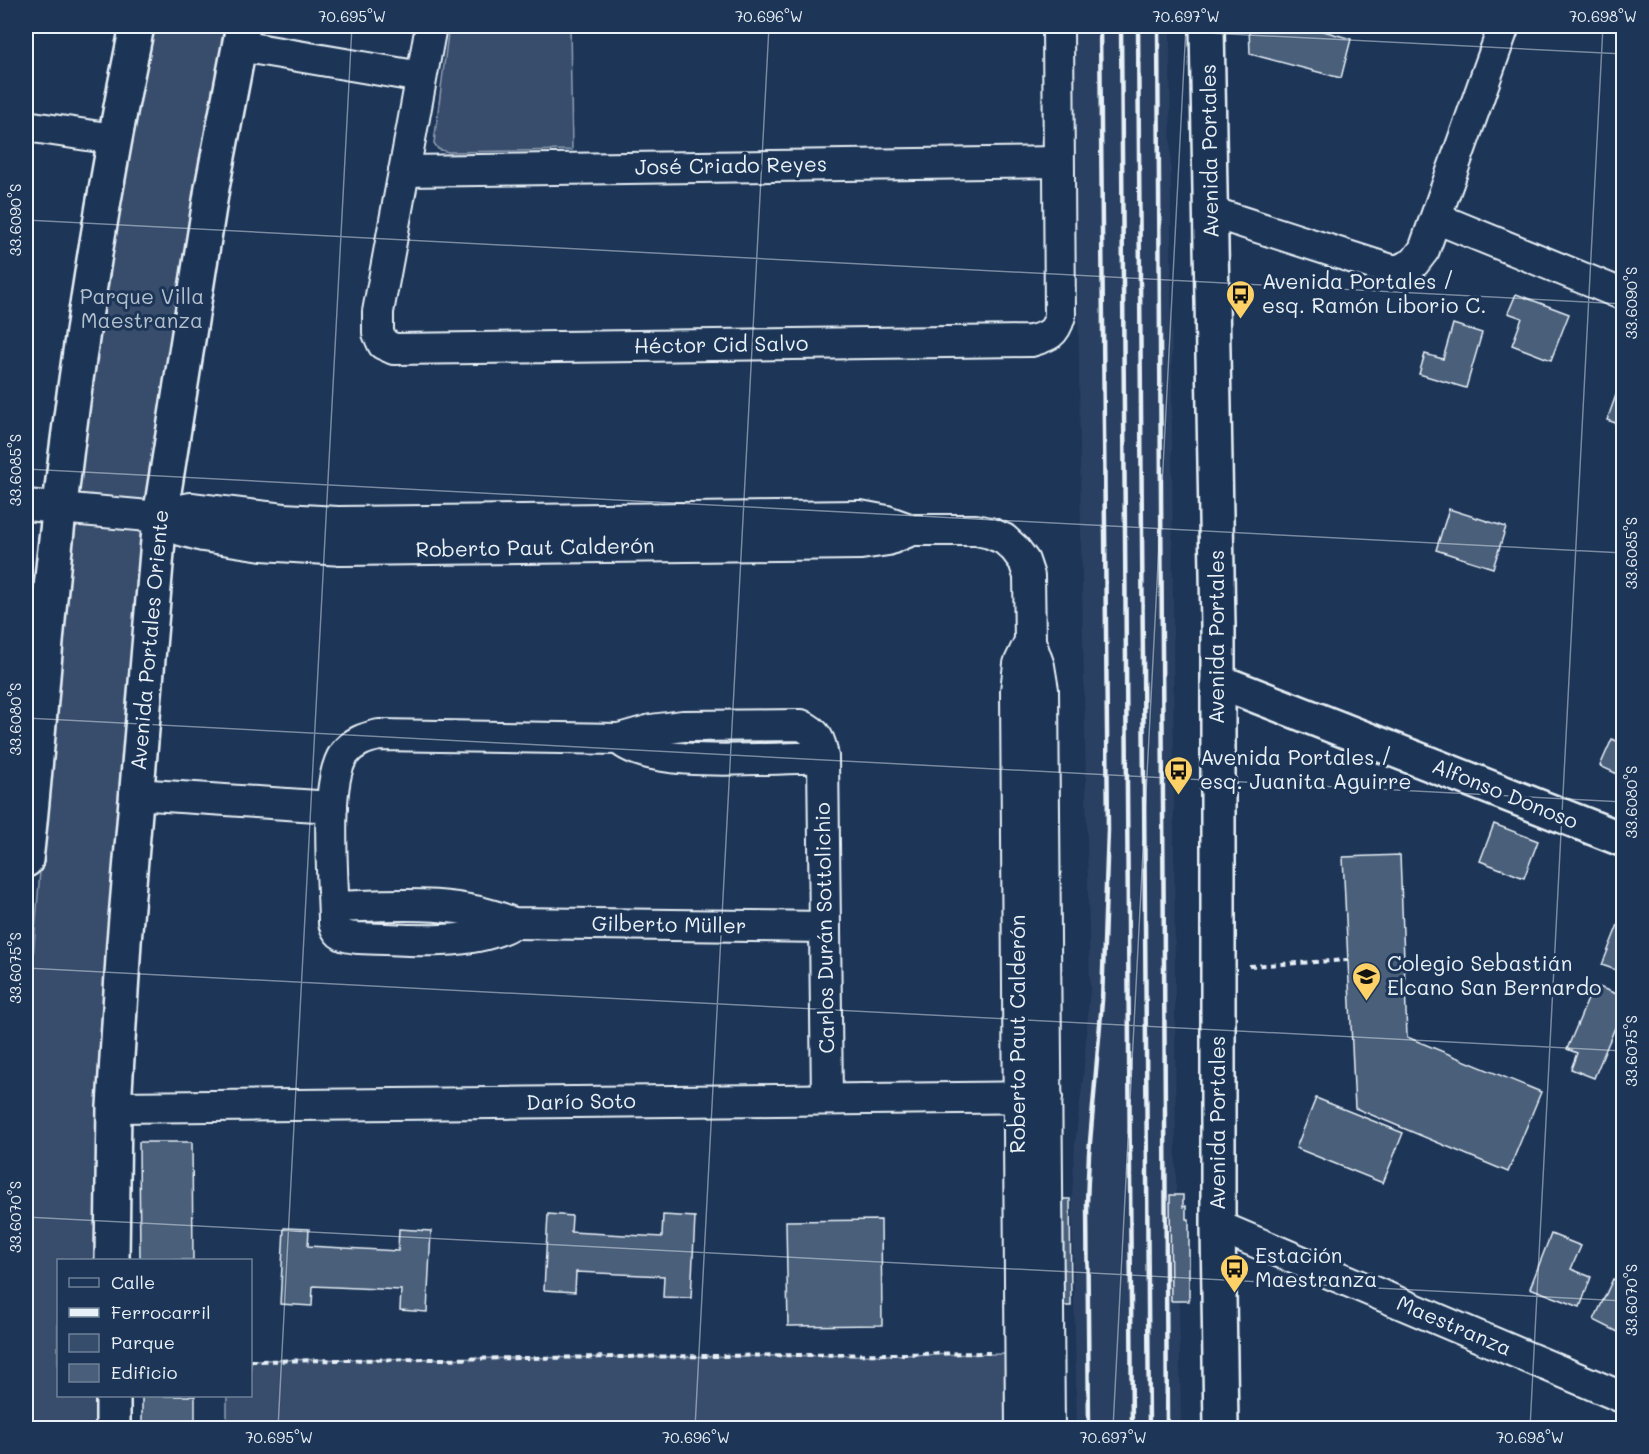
<svg xmlns="http://www.w3.org/2000/svg" width="1649" height="1454" viewBox="0 0 1649 1454" font-family="Mali,sans-serif">
<style>
.built{fill:#2a4162}
.green{fill:#374d6c;stroke:#909fb2;stroke-width:1.5}
.building{fill:#495e7a;stroke:#e8f1f8;stroke-width:1.5}
.lines{fill:none;stroke-linecap:round;stroke-linejoin:round}
.minor-casing{stroke:#e8f1f8;stroke-width:34}
.tertiary-casing{stroke:#e8f1f8;stroke-width:38}
.secondary-casing{stroke:#e8f1f8;stroke-width:38}
.path{stroke:#e8f1f8;stroke-width:4;stroke-dasharray:6 4.5;stroke-linecap:butt}
.minor{stroke:#1d3557;stroke-width:30}
.tertiary{stroke:#1d3557;stroke-width:33}
.secondary{stroke:#1d3557;stroke-width:33}
.rail{stroke:#e8f1f8;stroke-width:4.5}
.ticks{fill:none;stroke:#e8f1f8;stroke-width:1.5;stroke-opacity:0.45}
.labels{text-anchor:middle;stroke-width:6;stroke-linejoin:round;paint-order:stroke}
.street-label{font-size:21px;fill:#e8f1f8;stroke:#1d3557}
.poi-label{font-size:21px;fill:#e8f1f8;stroke:#1d3557;text-anchor:start}
.park-label{font-size:21px;fill:#b3c0ce;stroke:#1d3557}
.neatline{fill:none;stroke:#e8f1f8;stroke-width:2}
.ticks-label{font-size:15px;text-anchor:middle;fill:#e8f1f8}
</style>
<rect width="100%" height="100%" fill="#1d3557"/>
<filter id="ink" filterUnits="userSpaceOnUse"><feTurbulence type="fractalNoise" baseFrequency=".0167" numOctaves="2"/><feDisplacementMap in="SourceGraphic" scale="12" xChannelSelector="R" yChannelSelector="G"/><feConvolveMatrix kernelMatrix="1 2 1 2 8 2 1 2 1" color-interpolation-filters="sRGB"/></filter>
<g filter="url(#ink)">
<polygon class="built" points="1075,26 1170,26 1176,1194 1183,1195 1183,1206 1186,1206 1187,1218 1189,1219 1189,1301 1179,1302 1181,1428 1077,1428 1072,1198 1075,1142 1083,1079 1090,988 1081,535"/>
<g class="green">
<polygon points="150,26 228,26 213,102 101,1260 58,1260 58,1396 99,1396 100,1428 27,1428 26,1171 32,969 50,749 76,492 101,292"/>
<polygon points="449,26 570,26 572,150 448,152 438,149 434,143"/>
<polygon points="1008,1354 1008,1428 227,1428 227,1396 250,1396 251,1360"/>
</g>
<g class="building">
<polygon points="1249,26 1307,26 1351,39 1341,78 1250,54"/>
<polygon points="1516,294 1569,314 1551,360 1512,345 1522,318 1508,313"/>
<polygon points="1453,324 1482,333 1466,388 1419,374 1425,354 1443,359"/>
<polygon points="1624,373 1624,426 1607,420"/>
<polygon points="1449,509 1506,527 1493,568 1436,550"/>
<polygon points="1612,739 1624,744 1624,777 1600,766"/>
<polygon points="1494,824 1538,841 1524,878 1480,861"/>
<polygon points="1400,855 1407,1037 1541,1092 1508,1172 1355,1108 1343,857"/>
<polygon points="1619,922 1624,923 1624,973 1602,965"/>
<polygon points="1594,985 1624,997 1624,1006 1594,1078 1571,1069 1577,1053 1567,1049"/>
<polygon points="1316,1098 1403,1133 1383,1183 1296,1148"/>
<polygon points="139,1142 192,1142 193,1260 140,1260"/>
<polygon points="1170,1195 1183,1195 1183,1207 1186,1206 1186,1219 1189,1219 1189,1301 1171,1301"/>
<polygon points="1053,1199 1070,1199 1071,1306 1053,1306"/>
<polygon points="548,1214 572,1216 571,1232 662,1237 663,1215 695,1217 691,1298 663,1297 664,1276 576,1272 575,1292 544,1290"/>
<polygon points="881,1220 882,1325 788,1326 786,1221"/>
<polygon points="284,1228 309,1229 308,1246 398,1251 399,1229 431,1231 427,1312 400,1310 401,1290 313,1286 312,1306 280,1304"/>
<polygon points="1551,1234 1581,1246 1571,1269 1591,1277 1580,1307 1530,1288"/>
<polygon points="1613,1279 1624,1284 1624,1335 1594,1320"/>
<rect x="142" y="1396" width="53" height="32"/>
</g>
<g class="lines">
<defs>
<g id="minor">
<path d="M431,26L378,312V333L383,344L394,349L1031,341C1049,336 1055,334 1060,316L1058,26"/>
<polyline points="239,46 421,77"/>
<polyline points="26,126 114,139"/>
<polyline points="404,171 1058,162"/>
<polyline points="1211,212 1391,270 1399,270 1414,263 1424,250 1504,26"/>
<polyline points="1436,218 1624,295"/>
<polyline points="26,505 160,517 181,530 203,536 262,545 343,550 861,544 888,540 912,530"/>
<polyline points="160,517 171,512 191,508 284,519 338,522 860,516 887,521 912,530 976,530 990,533 1004,539 1015,549 1024,561 1029,576 1030,641 1039,666 1043,690 1049,1428"/>
<path d="M619,739C651,771 777,756 823,758"/>
<polyline points="135,794 332,807"/>
<path d="M334,907C394,905 456,899 513,923L825,927"/>
<path d="M513,923C471,948 406,939 358,938C345,937 338,936 334,923C334,884 323,784 344,754C353,742 365,738 379,735L619,739L651,730L683,726L801,725C817,732 821,741 823,758L827,1099"/>
<polyline points="114,1107 1047,1097"/>
<polyline points="1218,1226 1624,1398"/>
<polyline points="1021,1428 1016,691 1019,664 1030,641"/>
</g>
<g id="tertiary">
<polyline points="1218,681 1624,840"/>
<path d="M26,860C38,754 44,646 56,540C75,367 102,196 137,26"/>
<polyline points="112,1260 114,1107 124,942 160,517 212,188 243,26"/>
<polyline points="113,1396 113,1428"/>
</g>
<polyline id="secondary" points="1207,26 1218,626 1218,1226 1221,1428"/>
</defs>
<use href="#minor" class="minor-casing"/>
<use href="#tertiary" class="tertiary-casing"/>
<use href="#secondary" class="secondary-casing"/>
<g class="path">
<polyline points="1249,966 1348,960"/>
<polyline points="250,1361 990,1353"/>
</g>
<use href="#minor" class="minor"/>
<use href="#tertiary" class="tertiary"/>
<use href="#secondary" class="secondary"/>
<g class="rail">
<polyline points="1121,26 1132,1428"/>
<polyline points="1138,26 1149,1428"/>
<polyline points="1158,26 1167,1428"/>
<polyline points="1089,1428 1087,1203 1089,1154 1102,1001 1108,830 1100,26"/>
</g>
</g>
</g>
<path class="ticks" d="M1070,26L1624,54M26,220L1624,304M26,469L1624,553M26,718L1624,802M26,968L1624,1051M26,1217L1624,1301M278,1428L352,26M695,1428L769,26M1113,1428L1186,26M1530,1428L1603,26"/>
<defs>
<symbol id="bus-pin" viewBox="-11 -11 22 30"><path d="M0 17L-7.5 6A9.5 9.5 0 1 1 7.5 6Z" fill="#ffd166" stroke="#1d3557"/><path d="M-5-6H5V4H4V6H2V4H-2V6H-4V4H-5ZM-3.5-4V0h7V-4ZM-3.5 1.2v1.5H-2V1.2ZM2 1.2v1.5H3.5V1.2Z" fill="#111"/></symbol>
<symbol id="school-pin" viewBox="-11 -11 22 30"><path d="M0 17L-7.5 6A9.5 9.5 0 1 1 7.5 6Z" fill="#ffd166" stroke="#1d3557"/><path d="M0-5L7-2L0 1L-7-2ZM-4 1L0 2.5L4 1V4Q0 6-4 4Z" fill="#111"/></symbol>
</defs>
<g fill-rule="evenodd">
<use href="#bus-pin" x="1224" y="278" width="33" height="45"/>
<use href="#bus-pin" x="1162" y="754" width="33" height="45"/>
<use href="#school-pin" x="1350" y="960" width="33" height="45"/>
<use href="#bus-pin" x="1218" y="1252" width="33" height="45"/>
</g>
<g class="labels">
<g class="street-label">
<text transform="translate(1210 151) rotate(-91)" y="7">Avenida Portales</text>
<text transform="translate(731 166) rotate(-1)" y="7">José Criado Reyes</text>
<text transform="translate(721 345) rotate(-1)" y="7">Héctor Cid Salvo</text>
<text transform="translate(535 548) rotate(-1)" y="7">Roberto Paut Calderón</text>
<text transform="translate(1217 637) rotate(-90)" y="7">Avenida Portales</text>
<text transform="translate(150 640) rotate(-85)" y="7">Avenida Portales Oriente</text>
<text transform="translate(1505 794) rotate(22)" y="7">Alfonso Donoso</text>
<text transform="translate(669 925) rotate(1)" y="7">Gilberto Müller</text>
<text transform="translate(825 928) rotate(-91)" y="7">Carlos Durán Sottolichio</text>
<text transform="translate(1018 1034) rotate(-90)" y="7">Roberto Paut Calderón</text>
<text transform="translate(581 1102) rotate(-1)" y="7">Darío Soto</text>
<text transform="translate(1218 1123) rotate(-90)" y="7">Avenida Portales</text>
<text transform="translate(1454 1326) rotate(23)" y="7">Maestranza</text>
</g>
<g class="poi-label">
<text x="1262" y="289">Avenida Portales /<tspan x="1262" dy="24">esq. Ramón Liborio C.</tspan></text>
<text x="1200" y="765">Avenida Portales /<tspan x="1200" dy="24">esq. Juanita Aguirre</tspan></text>
<text x="1387" y="971">Colegio Sebastián<tspan x="1387" dy="24">Elcano San Bernardo</tspan></text>
<text x="1255" y="1263">Estación<tspan x="1255" dy="24">Maestranza</tspan></text>
</g>
<g class="park-label">
<text x="142" y="304">Parque Villa<tspan x="142" dy="24">Maestranza</tspan></text>
</g>
</g>
<rect width="1649" height="1454" fill="none" stroke="#1d3557" stroke-width="66"/>
<rect x="57" y="1259" width="195" height="138" fill="#1d3557" stroke="#6e8097" stroke-width="1.5"/>
<rect x="69" y="1278" width="30" height="9" fill="#1d3557" stroke="#6e8097" stroke-width="1.5"/>
<text x="111" y="1289" font-size="18" fill="#e8f1f8">Calle</text>
<rect x="69" y="1308" width="30" height="9" fill="#e8f1f8" stroke="#6e8097" stroke-width="1.5"/>
<text x="111" y="1319" font-size="18" fill="#e8f1f8">Ferrocarril</text>
<rect x="69" y="1334" width="30" height="18" fill="#374d6c" stroke="#6e8097" stroke-width="1.5"/>
<text x="111" y="1349" font-size="18" fill="#e8f1f8">Parque</text>
<rect x="69" y="1364" width="30" height="18" fill="#495e7a" stroke="#6e8097" stroke-width="1.5"/>
<text x="111" y="1379" font-size="18" fill="#e8f1f8">Edificio</text>
<rect x="33" y="33" width="1583" height="1388" class="neatline"/>
<g class="ticks-label">
<text x="352" y="22">70.695°W</text>
<text x="769" y="22">70.696°W</text>
<text x="1186" y="22">70.697°W</text>
<text x="1603" y="22">70.698°W</text>
<text transform="translate(16 220) rotate(-90)" y="5">33.6090°S</text>
<text transform="translate(1632 303) rotate(-90)" y="5">33.6090°S</text>
<text transform="translate(16 470) rotate(-90)" y="5">33.6085°S</text>
<text transform="translate(1632 553) rotate(-90)" y="5">33.6085°S</text>
<text transform="translate(16 719) rotate(-90)" y="5">33.6080°S</text>
<text transform="translate(1632 802) rotate(-90)" y="5">33.6080°S</text>
<text transform="translate(16 968) rotate(-90)" y="5">33.6075°S</text>
<text transform="translate(1632 1051) rotate(-90)" y="5">33.6075°S</text>
<text transform="translate(16 1217) rotate(-90)" y="5">33.6070°S</text>
<text transform="translate(1632 1300) rotate(-90)" y="5">33.6070°S</text>
<text x="279" y="1443">70.695°W</text>
<text x="696" y="1443">70.696°W</text>
<text x="1113" y="1443">70.697°W</text>
<text x="1530" y="1443">70.698°W</text>
</g>
</svg>
